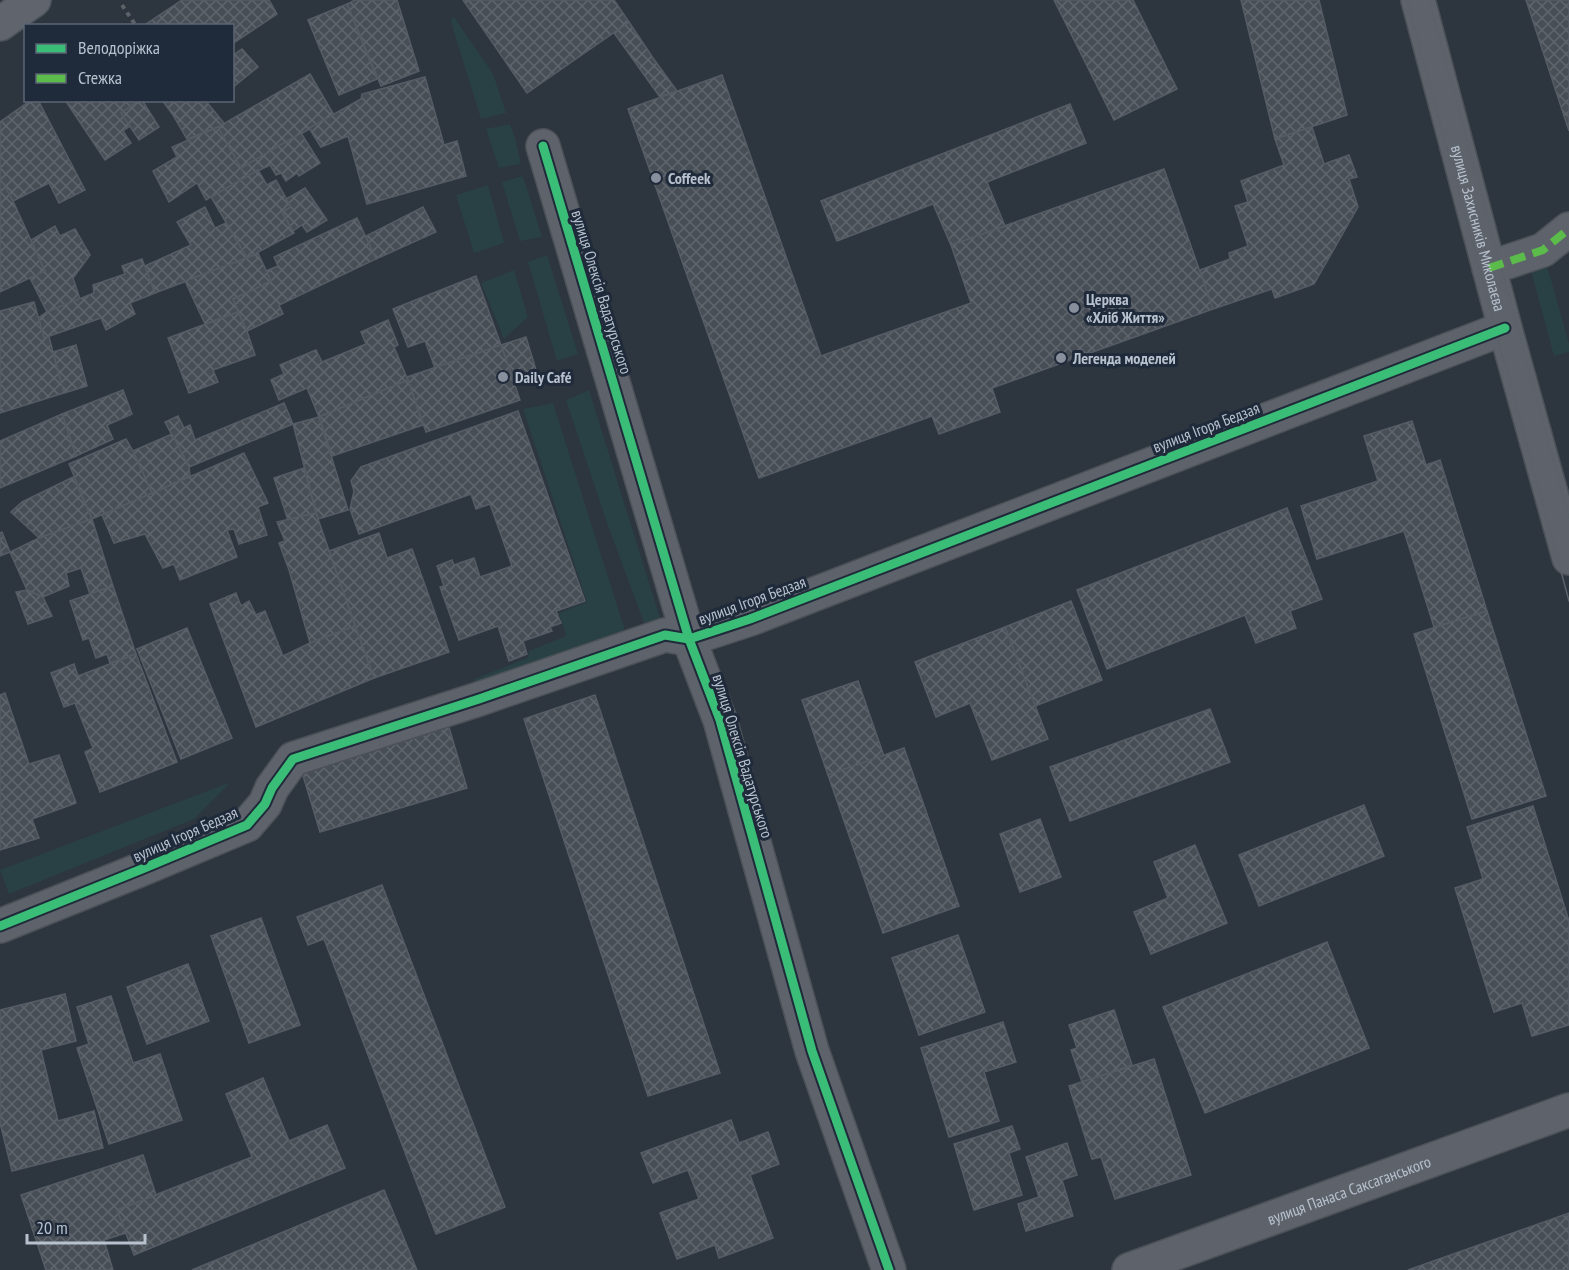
<svg xmlns="http://www.w3.org/2000/svg" width="1569" height="1270" viewBox="0 0 1569 1270" font-family="'PT Sans Narrow',sans-serif">
<style>
.grass{fill:#294145}
.building{fill:url(#building-cross-hatch);stroke:#555c65;stroke-width:1.5}
.lines{fill:none;stroke-linecap:round;stroke-linejoin:round}
.minor-casing{stroke:#4c5158;stroke-width:36}
.major-casing{stroke:#4b515a;stroke-width:36}
.path{stroke:#5b6268;stroke-width:4;stroke-dasharray:4.5 4.5;stroke-linecap:butt}
.minor{stroke:#5e636b;stroke-width:33}
.major{stroke:#60656d;stroke-width:33}
.tram{stroke:#5c6269;stroke-width:1.5}
.quiet{stroke:#5cbc4b;stroke-width:8;stroke-dasharray:15 8;stroke-linecap:butt}
.cycleway-casing{stroke:#1f2a3a;stroke-width:13}
.cycleway{stroke:#3abd76;stroke-width:9}
.poi-dot{fill:#87909c;stroke:#1f2a3a;stroke-width:2}
.labels{text-anchor:middle;stroke-width:6;stroke-linejoin:round;paint-order:stroke}
.poi-label{font-size:16px;font-weight:bold;fill:#b8c1ce;stroke:#1f2a3a;text-anchor:start}
.street-label{font-size:16px;fill:#b8c1ce;stroke:#1f2a3a}
</style>
<defs>
<pattern id="building-cross-hatch" width="8" height="8" patternUnits="userSpaceOnUse" patternTransform="scale(1.5)"><rect width="8" height="8" fill="#484e56"/><path d="M0 0l8 8M0 8l8-8" fill="none" stroke="#60666d"/></pattern>
</defs>
<rect width="100%" height="100%" fill="#2d353e"/>
<g class="grass">
<polygon points="454,17 493,74 506,113 481,119 453,29 451,19"/>
<polygon points="510,124 515,138 521,164 499,168 486,129"/>
<polygon points="523,176 542,237 520,241 502,182"/>
<polygon points="488,185 504,243 474,253 456,195"/>
<polygon points="547,255 578,354 557,361 528,262"/>
<polygon points="1546,262 1569,344 1569,352 1554,356 1530,267"/>
<polygon points="514,270 528,317 504,339 481,283"/>
<polygon points="589,390 661,621 646,628 608,526 566,400"/>
<polygon points="553,403 627,637 477,693 474,679 528,658 529,651 566,636 559,613 587,602 523,409"/>
<polygon points="231,782 194,819 9,894 0,870"/>
</g>
<g class="building">
<polygon points="182,0 269,0 277,14 232,44 232,26 147,26 146,24"/>
<polygon points="355,0 397,0 419,71 381,86 347,4"/>
<polygon points="463,0 614,0 629,22 527,93"/>
<polygon points="1054,0 1133,0 1177,89 1114,120"/>
<polygon points="1241,0 1319,0 1347,115 1275,139"/>
<polygon points="1526,0 1569,0 1569,131"/>
<polygon points="347,4 377,79 339,95 308,20"/>
<polygon points="629,22 653,58 677,91 660,97 614,33"/>
<polygon points="242,49 258,67 232,88 232,56"/>
<polygon points="310,74 334,115 241,168 218,127"/>
<polygon points="722,75 821,356 971,303 951,245 1164,169 1213,309 992,388 1000,412 939,434 932,416 759,478 628,109"/>
<polygon points="425,77 444,145 457,141 466,176 367,204 348,136 321,147 309,128 361,99 362,94"/>
<polygon points="31,100 38,100 85,190 59,203 49,183 13,201 0,178 0,122"/>
<polygon points="65,100 140,100 121,113 130,126 123,131 131,143 105,160"/>
<polygon points="140,100 142,100 159,127 139,140 121,113"/>
<polygon points="162,100 205,100 224,123 218,127 187,139 173,115"/>
<polygon points="1070,104 1086,143 987,182 1005,226 951,245 933,204 837,241 821,201"/>
<polygon points="218,127 246,177 206,200 197,183 169,202 153,171 177,157 172,147"/>
<polygon points="1312,127 1324,164 1349,155 1357,177 1349,179 1358,207 1314,284 1275,298 1272,289 1213,309 1200,270 1230,259 1229,253 1248,246 1235,206 1248,202 1241,181 1284,165 1275,139"/>
<polygon points="301,133 320,163 299,176 297,173 286,181 281,173 276,175 270,165 246,177 241,168"/>
<polygon points="258,170 267,185 276,180 291,207 282,212 294,233 247,258 211,197"/>
<polygon points="0,178 13,201 45,271 0,292"/>
<polygon points="305,188 327,220 307,232 302,225 293,231 282,212 291,207 286,199"/>
<polygon points="205,207 215,228 226,223 247,258 155,293 145,266 191,245 177,222"/>
<polygon points="423,207 436,232 376,259 366,236"/>
<polygon points="357,218 376,259 279,305 283,314 247,331 233,299 271,281 266,271 278,266 274,257"/>
<polygon points="55,226 60,236 75,229 90,255 73,278 80,299 47,312 30,278 45,271 31,240"/>
<polygon points="258,253 271,281 233,299 238,312 205,324 185,281 247,258"/>
<polygon points="142,259 155,293 130,303 135,314 106,330 101,318 44,338 38,318 47,312 94,293 93,285 125,274 122,266"/>
<polygon points="476,276 501,345 435,368 425,341 408,347 393,309"/>
<polygon points="34,302 44,338 49,337 64,393 0,413 0,311"/>
<polygon points="238,312 247,331 255,355 213,370 218,382 189,393 168,338"/>
<polygon points="388,320 398,345 394,347 408,380 319,417 307,388 279,400 271,380 284,374 280,365 316,350 322,362 366,344 361,332"/>
<polygon points="526,337 537,373 514,381 501,345"/>
<polygon points="76,345 87,386 64,393 53,352"/>
<polygon points="501,345 520,400 426,432 407,377"/>
<polygon points="408,380 423,425 332,456 319,417"/>
<polygon points="123,390 132,414 107,425 113,439 76,456 62,414"/>
<polygon points="284,403 293,424 189,467 165,422 178,416 184,428 190,425 195,440"/>
<polygon points="518,411 585,601 556,611 561,623 550,627 552,631 523,641 527,654 509,661 498,626 459,640 440,587 444,586 437,566 452,560 454,565 474,558 480,577 512,566 490,504 476,509 471,494 359,534 350,509 354,491 351,481 361,467"/>
<polygon points="62,414 76,456 0,488 0,441"/>
<polygon points="319,417 348,510 318,519 293,424"/>
<polygon points="1412,421 1426,465 1440,460 1487,611 1434,627 1404,531 1317,559 1301,506 1378,481 1364,436"/>
<polygon points="172,434 189,467 190,476 152,493 133,451"/>
<polygon points="126,439 133,451 152,493 92,519 69,464"/>
<polygon points="244,453 268,503 258,507 267,535 239,544 234,529 227,530 237,557 180,580 174,564 163,568 145,534 114,543 102,515"/>
<polygon points="304,468 316,513 288,520 274,478"/>
<polygon points="73,477 92,519 39,538 11,512 22,502"/>
<polygon points="1287,508 1322,599 1290,611 1296,628 1256,643 1245,615 1107,669 1077,590"/>
<polygon points="316,513 355,626 310,643 289,570 279,543 285,541 277,522"/>
<polygon points="92,519 113,586 90,594 81,568 66,573 69,586 43,597 27,590 10,552 39,538"/>
<polygon points="2,532 10,552 0,556 0,533"/>
<polygon points="379,533 387,558 412,549 449,652 374,678 329,551"/>
<polygon points="113,586 136,654 110,663 107,654 96,658 89,638 83,640 70,601"/>
<polygon points="27,590 43,597 52,616 28,624 16,592"/>
<polygon points="236,593 241,606 249,601 256,615 265,611 283,656 310,643 355,626 374,678 256,727 210,604"/>
<polygon points="1071,601 1102,680 1035,706 1005,627"/>
<polygon points="1487,611 1546,796 1472,819 1414,634"/>
<polygon points="1005,627 1048,739 992,760 970,703 936,717 915,662"/>
<polygon points="187,628 232,738 181,759 137,649"/>
<polygon points="136,654 177,762 100,792 85,752 93,748 75,703 64,707 51,673 74,664 78,676"/>
<polygon points="858,681 884,756 828,775 802,700"/>
<polygon points="5,693 29,764 59,755 76,803 32,819 39,838 0,850 0,695"/>
<polygon points="595,695 720,1073 648,1096 524,719"/>
<polygon points="1210,709 1230,762 1070,821 1050,767"/>
<polygon points="448,724 467,788 320,832 301,769"/>
<polygon points="904,748 959,906 883,933 828,775"/>
<polygon points="1364,805 1384,856 1259,906 1239,855"/>
<polygon points="1533,806 1569,921 1569,1025 1532,1036 1522,1003 1494,1012 1455,888 1483,879 1467,827"/>
<polygon points="1040,819 1061,877 1020,892 1000,834"/>
<polygon points="1195,845 1227,923 1151,954 1134,912 1168,898 1154,862"/>
<polygon points="382,885 505,1207 436,1234 324,939 308,945 297,917"/>
<polygon points="261,918 300,1025 249,1043 211,936"/>
<polygon points="958,935 985,1012 919,1035 892,958"/>
<polygon points="1327,942 1369,1048 1205,1113 1163,1007"/>
<polygon points="188,964 209,1021 147,1044 127,987"/>
<polygon points="65,994 76,1041 41,1050 58,1121 94,1111 103,1148 12,1171 0,1123 0,1010"/>
<polygon points="111,996 133,1063 160,1054 182,1120 109,1144 77,1048 89,1044 77,1007"/>
<polygon points="1114,1010 1132,1065 1082,1082 1071,1050 1077,1048 1069,1025"/>
<polygon points="1003,1022 1016,1062 984,1072 999,1121 949,1137 921,1048"/>
<polygon points="1154,1059 1191,1175 1115,1199 1101,1157 1092,1159 1069,1086"/>
<polygon points="263,1078 289,1141 327,1125 345,1168 134,1255 117,1210 252,1157 226,1094"/>
<polygon points="731,1120 739,1143 768,1132 779,1164 750,1175 773,1238 719,1258 715,1245 677,1259 660,1213 699,1199 688,1170 653,1183 641,1153"/>
<polygon points="1012,1126 1020,1149 1009,1153 1022,1195 974,1210 954,1144"/>
<polygon points="1067,1143 1077,1175 1062,1180 1073,1216 1026,1231 1018,1204 1039,1197 1026,1157"/>
<polygon points="143,1155 156,1195 117,1210 126,1233 104,1240 113,1270 46,1270 21,1195"/>
<polygon points="384,1190 417,1270 192,1270"/>
<polygon points="1569,1213 1569,1270 1408,1270"/>
</g>
<g class="lines">
<defs>
<g id="minor">
<path id="s1" d="M1418,0L1505,328L1569,558"/>
<polyline points="543,146 689,639 720,720 812,1051 889,1270"/>
<polyline points="1489,268 1543,250 1569,229"/>
<polyline points="0,926 142,869 247,825 265,804 272,788 293,759 479,699 665,635 689,639 750,619 1505,328"/>
<path id="s2" d="M1129,1270L1569,1110"/>
</g>
<polyline id="major" points="0,24 34,0"/>
</defs>
<use href="#minor" class="minor-casing"/>
<use href="#major" class="major-casing"/>
<g class="path">
<polyline points="122,5 136,26"/>
<polyline points="0,121 0,122"/>
</g>
<use href="#minor" class="minor"/>
<use href="#major" class="major"/>
<g class="tram">
<polyline points="1407,0 1569,601"/>
<polyline points="1429,0 1569,518"/>
</g>
<polyline class="quiet" points="1489,268 1543,250 1569,229"/>
<defs>
<g id="cycleway">
<polyline points="543,146 689,639 720,720 812,1051 889,1270"/>
<polyline points="0,926 142,869 247,825 265,804 272,788 293,759 479,699 665,635 689,639 750,619 1505,328"/>
</g>
</defs>
<use href="#cycleway" class="cycleway-casing"/>
<use href="#cycleway" class="cycleway"/>
</g>
<g class="poi-dot">
<circle cx="656" cy="178" r="6"/>
<circle cx="1074" cy="308" r="6"/>
<circle cx="1061" cy="358" r="6"/>
<circle cx="503" cy="377" r="6"/>
</g>
<g class="labels">
<g class="poi-label">
<text x="668" y="184">Coffeek</text>
<text x="1086" y="305">Церква<tspan x="1086" dy="18">«Хліб Життя»</tspan></text>
<text x="1073" y="364">Легенда моделей</text>
<text x="515" y="383">Daily Café</text>
</g>
<g class="street-label">
<text dy="6" stroke="none"><textPath href="#s1" startOffset="236">вулиця Захисників Миколаєва</textPath></text>
<text transform="translate(602 292) rotate(73)" y="6">вулиця Олексія Вадатурського</text>
<text transform="translate(1206 427) rotate(-21)" y="6">вулиця Ігоря Бедзая</text>
<text transform="translate(752 600) rotate(-20)" y="6">вулиця Ігоря Бедзая</text>
<text transform="translate(743 756) rotate(73)" y="6">вулиця Олексія Вадатурського</text>
<text transform="translate(185 834) rotate(-24)" y="6">вулиця Ігоря Бедзая</text>
<text dy="6" stroke="none"><textPath href="#s2" startOffset="234">вулиця Панаса Саксаганського</textPath></text>
</g>
</g>
<rect x="24" y="24" width="210" height="78" fill="#1f2a3a" stroke="#5c6675" stroke-width="1.5"/>
<rect x="36" y="44" width="30" height="9" fill="#3abd76" stroke="#5c6675" stroke-width="1.5"/>
<text x="78" y="54" font-size="18" fill="#b8c1ce">Велодоріжка</text>
<rect x="36" y="74" width="30" height="9" fill="#5cbc4b" stroke="#5c6675" stroke-width="1.5"/>
<text x="78" y="84" font-size="18" fill="#b8c1ce">Стежка</text>
<path d="M27 1234v9h118v-9" fill="none" stroke="#b8c1ce" stroke-width="3"/>
<text x="36" y="1234" font-size="18" fill="#b8c1ce" stroke="#1f2a3a" stroke-width="4.5" paint-order="stroke">20 m</text>
</svg>
